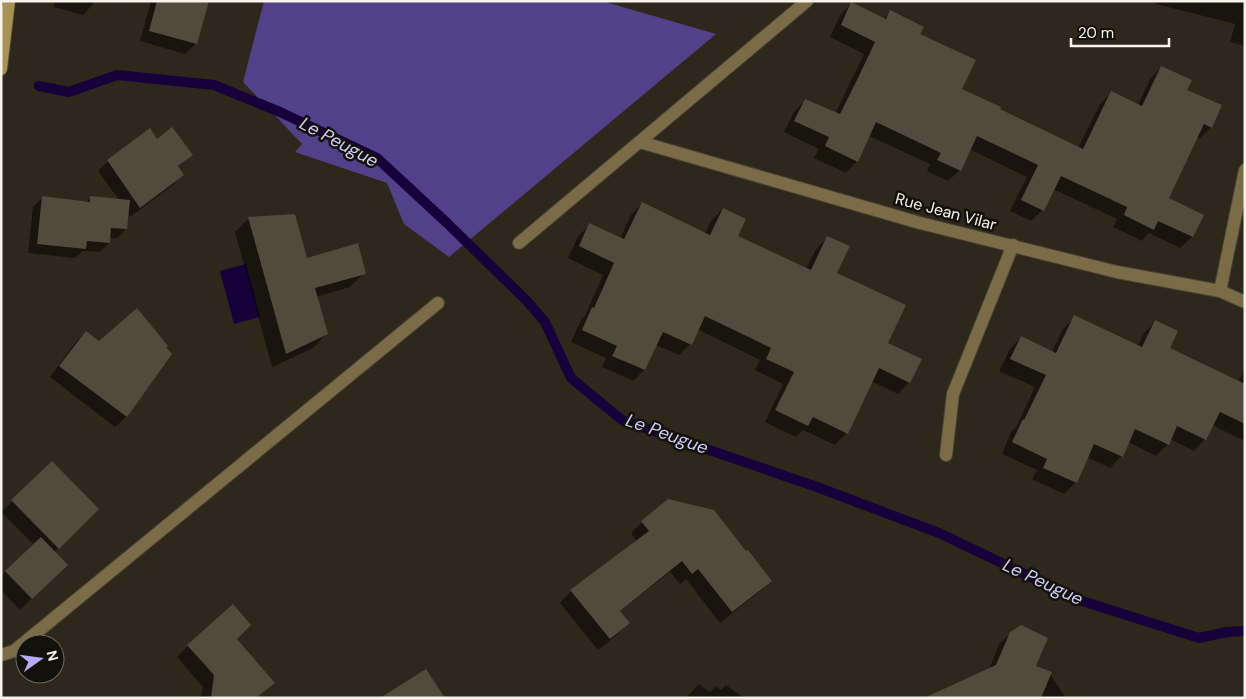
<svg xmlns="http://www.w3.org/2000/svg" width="1246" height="699" viewBox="0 0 1246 699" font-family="'DM Sans',sans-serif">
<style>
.green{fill:#514189}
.water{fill:#16013b}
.shadow{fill:#0007}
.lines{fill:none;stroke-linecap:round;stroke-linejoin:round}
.stream{stroke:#16013b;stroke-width:10}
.building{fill:#504b3d}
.street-casing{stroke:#494438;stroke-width:14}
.secondary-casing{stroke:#494438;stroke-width:14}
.street{stroke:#796c46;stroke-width:12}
.secondary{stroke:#a79253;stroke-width:12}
.labels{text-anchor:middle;stroke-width:5;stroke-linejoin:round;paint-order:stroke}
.street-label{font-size:16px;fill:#f6f3ea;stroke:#13110b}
.water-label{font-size:18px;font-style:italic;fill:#d1ccf9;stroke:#13110b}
</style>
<rect width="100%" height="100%" fill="#2d281b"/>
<polygon class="green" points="264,1 602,1 716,34 449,257 404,224 387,183 295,152 302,144 243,82"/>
<polygon class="water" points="246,264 260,317 234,324 220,271"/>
<g class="shadow">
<polygon points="55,1 94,1 93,4 83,15 54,7"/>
<polygon points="151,1 207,1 196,44 185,54 140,41"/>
<polygon points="1156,1 1245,1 1245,46 1230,42 1235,24 1156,4"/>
<polygon points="851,4 883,19 890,12 919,35 961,89 999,110 1078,148 1100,104 1111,93 1138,105 1150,79 1161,67 1185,91 1211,127 1199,139 1197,137 1167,199 1202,215 1192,237 1180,248 1149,233 1142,241 1113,227 1117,219 1053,189 1043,210 1031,221 1010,211 1027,177 969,149 960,170 948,181 927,171 930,164 869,136 857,161 846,173 814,158 819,149 784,132 794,112 805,100 835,114 864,54 830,37 840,15"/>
<polygon points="149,130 157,141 191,155 177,168 182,175 173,185 130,217 128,213 126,229 117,238 109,238 109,243 100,252 83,251 75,258 28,253 33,207 43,197 86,202 91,198 119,200 98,171 108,161"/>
<polygon points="642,204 705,234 711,221 723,209 736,236 806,269 816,249 828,237 835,273 886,344 909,382 898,394 871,381 847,433 835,445 803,430 796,437 765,422 783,384 755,370 760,360 697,329 690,344 679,355 656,345 644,370 633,381 602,367 606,358 571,342 581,320 585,316 603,275 568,258 578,236 590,225 620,239 631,215"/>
<polygon points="249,218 306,259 364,273 350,287 316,297 327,333 313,348 272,367 235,232"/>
<polygon points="1075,317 1137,347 1144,333 1155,322 1168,348 1238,382 1245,369 1245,441 1212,425 1205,439 1194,451 1170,439 1168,444 1156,456 1128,442 1121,456 1110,468 1087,457 1076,482 1064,494 1032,479 1037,470 1002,454 1011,432 1015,429 1035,387 999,371 1010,349 1021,337 1052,352 1063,329"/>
<polygon points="86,332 99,342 165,347 171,354 126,417 115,427 50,377 75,343"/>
<polygon points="52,463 97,509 54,552 66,565 20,610 1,590 1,576 34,545 1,512"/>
<polygon points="642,522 746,553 770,581 759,592 720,623 686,579 680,584 670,572 619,612 628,623 617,635 598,650 560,603 571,591 637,542 631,533"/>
<polygon points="1011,633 1034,666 1048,671 1066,698 950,698 989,670 999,644"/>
<polygon points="236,639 273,683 257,698 201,698 203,687 177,657 188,646"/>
<polygon points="699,684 710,692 716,686 721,690 726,685 744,698 686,698"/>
</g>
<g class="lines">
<polyline class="stream" points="39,86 69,92 117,75 214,85 280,112 377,158 447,223 526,300 545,322 571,378 622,420 817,487 939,533 1079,600 1199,638 1227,632 1245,631"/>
</g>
<g class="building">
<polygon points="157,1 209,1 197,44 149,31"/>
<polygon points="851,2 886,19 890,10 924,27 920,34 976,60 962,89 1001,107 1000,109 1083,149 1111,91 1142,106 1161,66 1192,80 1187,90 1222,105 1212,128 1204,124 1169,198 1204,215 1193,237 1158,221 1154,230 1124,215 1127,207 1061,176 1044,211 1021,200 1038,165 977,136 961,171 937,160 941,153 876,122 858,162 825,146 829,137 794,121 805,99 840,114 858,78 875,42 841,25"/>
<polygon points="172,127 193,155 178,166 184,175 140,208 107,160 150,128 157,139"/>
<polygon points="42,196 90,202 90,196 130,200 127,229 111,228 110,243 87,241 86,249 37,244"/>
<polygon points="642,202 710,235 723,208 746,219 738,236 811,270 827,236 850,246 837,273 906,305 888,343 922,359 910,383 879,368 848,434 813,417 808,426 775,410 794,372 766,359 771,348 705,316 692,345 663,332 645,370 612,356 617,346 582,330 592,307 594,308 614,263 579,246 589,223 624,239"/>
<polygon points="295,214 307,258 358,243 366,274 315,288 328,334 286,354 248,217"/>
<polygon points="137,308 168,346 166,347 172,354 127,417 59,366 86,331 99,341"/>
<polygon points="1074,315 1142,347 1155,320 1178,331 1170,348 1245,384 1245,424 1220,412 1206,440 1177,426 1169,445 1135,429 1123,457 1094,444 1077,483 1043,468 1047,459 1012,442 1023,419 1024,420 1046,375 1010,359 1021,336 1056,353"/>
<polygon points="52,461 99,509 59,549 11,500"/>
<polygon points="668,499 714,510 746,551 748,550 772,581 732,612 698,569 692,574 682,561 620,611 630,623 610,639 570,590 649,531 641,521"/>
<polygon points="41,537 68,565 32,599 5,571"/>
<polygon points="233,604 251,625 237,639 275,683 256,698 211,698 214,675 187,645"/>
<polygon points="1021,625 1048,638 1036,666 1052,672 1041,698 924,698 996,665 1010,632"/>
<polygon points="426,669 445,698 380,698"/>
</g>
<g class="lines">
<defs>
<g id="street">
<polyline points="640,142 920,223 1117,272 1220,291 1245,302"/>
<polyline points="519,243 807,1"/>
<polyline points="1220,291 1245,170"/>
<polyline points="946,455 953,394 1013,245"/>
<polyline points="1,655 14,651 438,303"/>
</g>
<polyline id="secondary" points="1,69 9,1"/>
</defs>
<use href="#street" class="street-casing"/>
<use href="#secondary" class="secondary-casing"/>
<use href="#street" class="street"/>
<use href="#secondary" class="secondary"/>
</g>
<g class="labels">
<g class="street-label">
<text transform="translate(946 211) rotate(15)" y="6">Rue Jean Vilar</text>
</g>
<g class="water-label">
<text transform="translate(339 142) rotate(28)" y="6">Le Peugue</text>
<text transform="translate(667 434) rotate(20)" y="6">Le Peugue</text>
<text transform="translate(1043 582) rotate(25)" y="6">Le Peugue</text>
</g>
</g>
<rect width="1246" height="699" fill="none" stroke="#f6f3ea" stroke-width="5"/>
<g transform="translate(40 659) rotate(76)"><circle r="24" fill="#13110b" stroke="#6e6b64"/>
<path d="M0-4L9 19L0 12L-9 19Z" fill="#b7abf8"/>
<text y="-8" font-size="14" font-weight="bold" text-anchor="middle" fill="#f6f3ea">N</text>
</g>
<path d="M1071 38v8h98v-8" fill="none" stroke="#f6f3ea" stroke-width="2.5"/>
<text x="1078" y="38" font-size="15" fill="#f6f3ea" stroke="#13110b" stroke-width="4" paint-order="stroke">20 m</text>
</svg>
